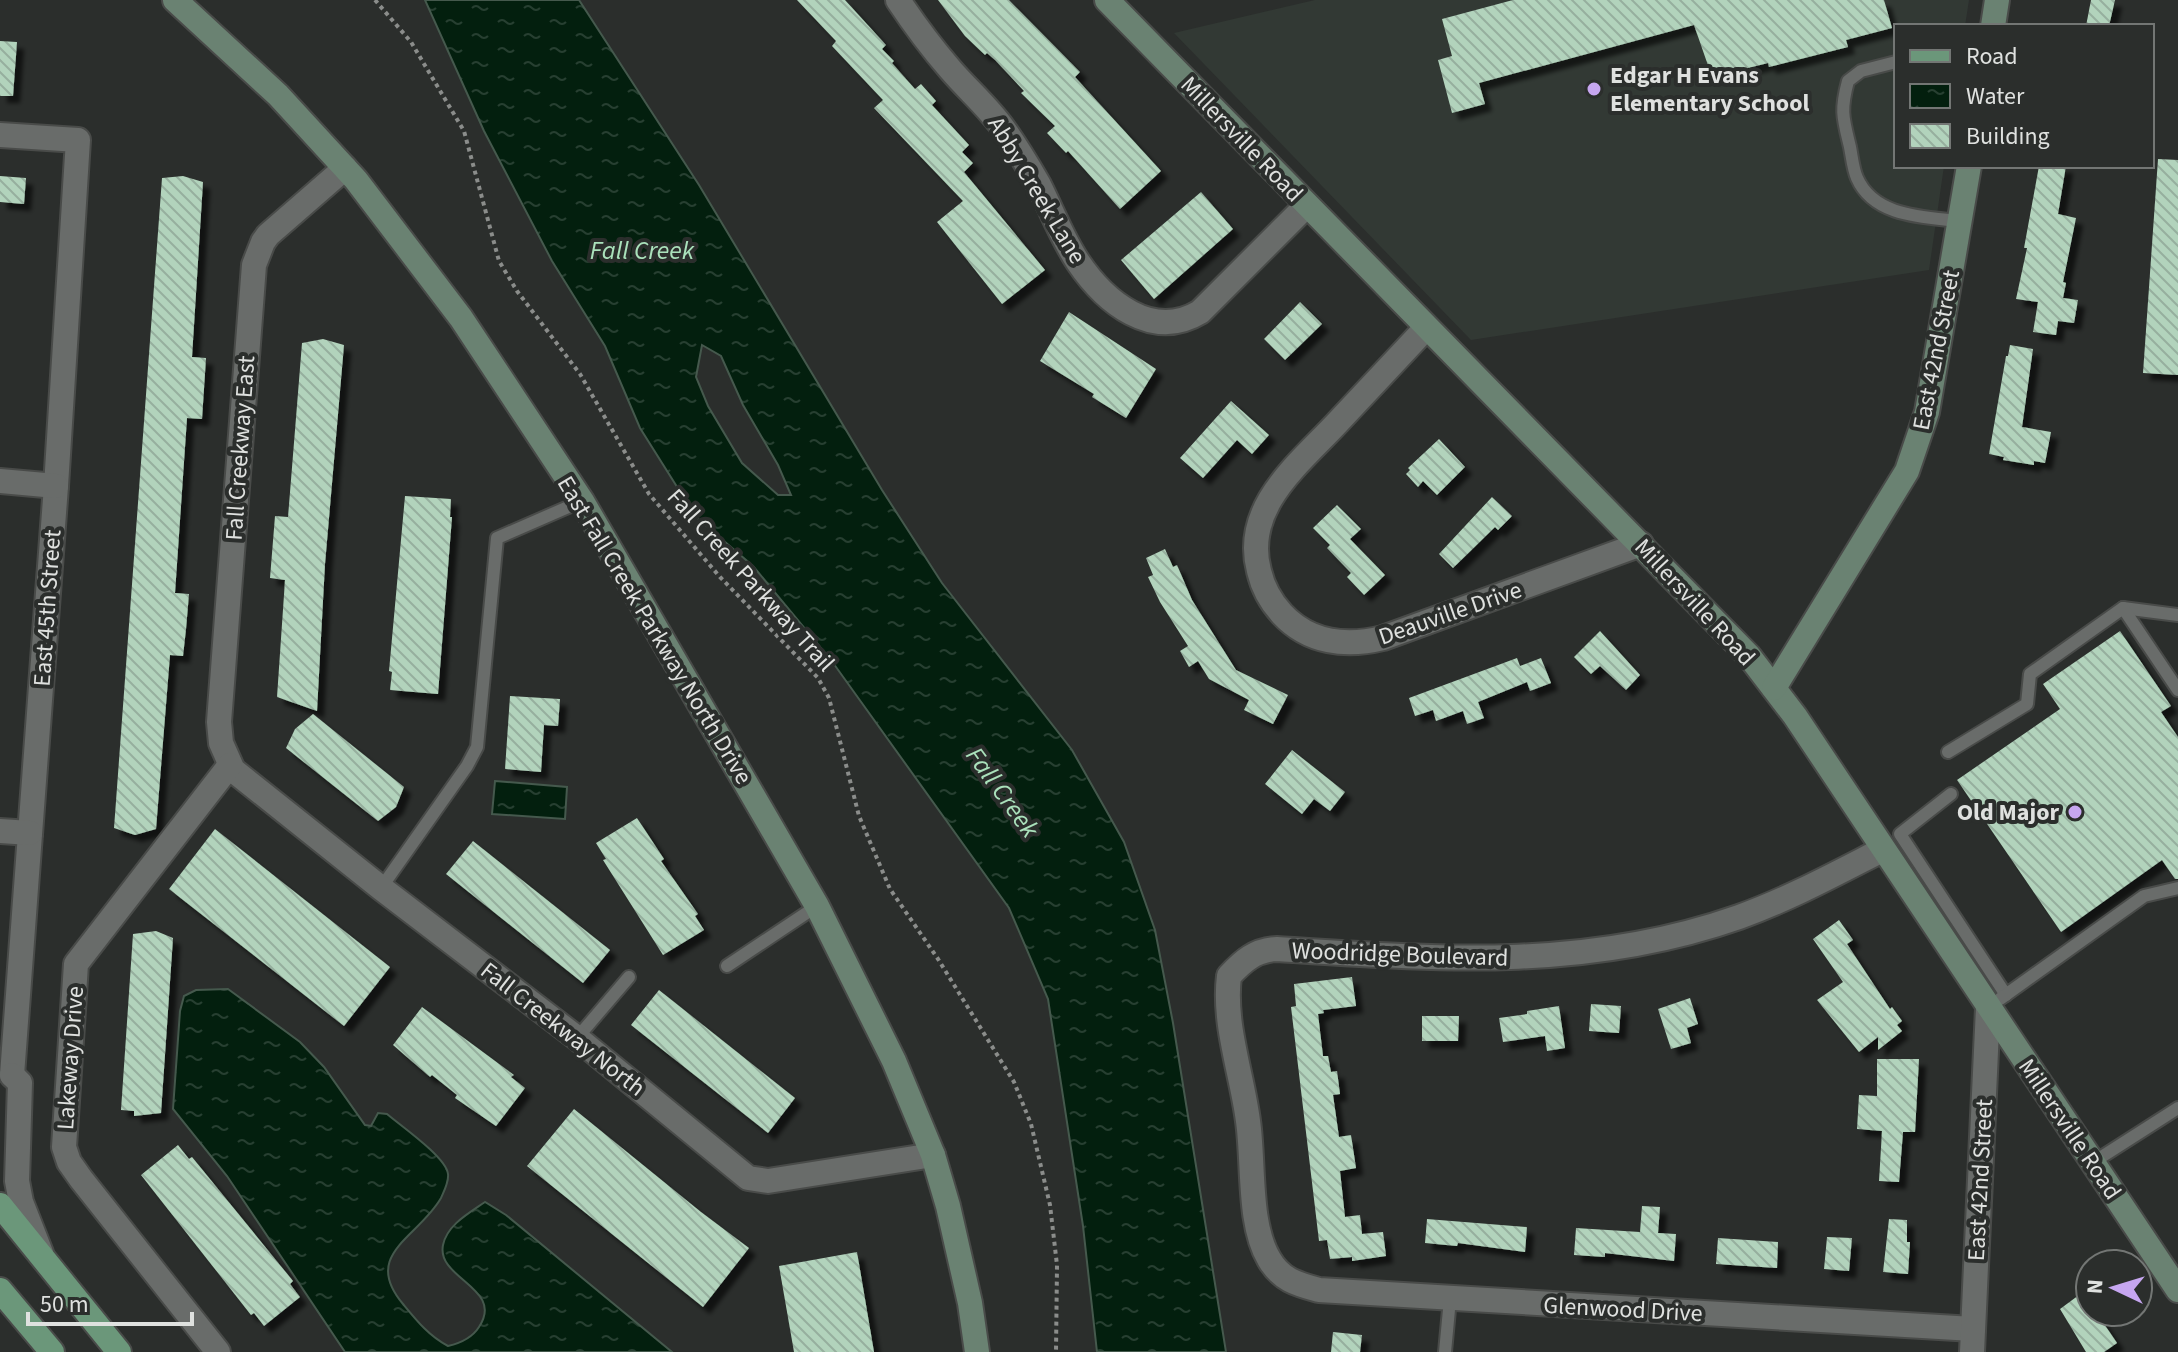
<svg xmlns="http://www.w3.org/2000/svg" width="2178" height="1352" viewBox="0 0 2178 1352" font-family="'Source Sans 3',sans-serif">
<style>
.built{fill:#323934}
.water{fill:url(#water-ripples);stroke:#45594d;stroke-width:2;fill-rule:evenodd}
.building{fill:url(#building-back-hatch);filter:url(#shadow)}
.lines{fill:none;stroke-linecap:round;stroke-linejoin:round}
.lane-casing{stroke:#494b49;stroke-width:16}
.street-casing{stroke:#494b49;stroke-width:28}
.secondary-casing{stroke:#494b49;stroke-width:28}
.primary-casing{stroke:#494b49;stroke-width:28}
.path{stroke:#8b8d8b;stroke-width:4;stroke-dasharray:4 4;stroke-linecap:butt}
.lane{stroke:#696c6a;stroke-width:12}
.street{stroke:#696c6a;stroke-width:24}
.secondary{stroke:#6a8272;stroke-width:24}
.primary{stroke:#6b977a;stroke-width:24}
.poi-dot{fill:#c6a6f0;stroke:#2b2e2c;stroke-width:3}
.labels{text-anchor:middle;stroke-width:8;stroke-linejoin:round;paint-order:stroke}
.poi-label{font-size:24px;font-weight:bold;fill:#dfe1df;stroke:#2b2e2c;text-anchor:start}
.street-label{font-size:24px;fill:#dfe1df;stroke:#2b2e2c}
.water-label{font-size:26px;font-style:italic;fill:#aae1bb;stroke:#2b2e2c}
</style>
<defs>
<pattern id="water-ripples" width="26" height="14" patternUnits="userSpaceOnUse" patternTransform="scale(2)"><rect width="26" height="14" fill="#031f0e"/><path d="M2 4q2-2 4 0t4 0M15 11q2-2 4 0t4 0" fill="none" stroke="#273f31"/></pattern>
<pattern id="building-back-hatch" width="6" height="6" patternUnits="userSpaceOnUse" patternTransform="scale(2)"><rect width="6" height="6" fill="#b2d3bc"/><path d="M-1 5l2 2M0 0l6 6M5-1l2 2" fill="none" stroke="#96af9e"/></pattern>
<filter id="shadow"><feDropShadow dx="7" dy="7" stdDeviation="2" flood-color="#0009"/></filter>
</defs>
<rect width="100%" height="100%" fill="#2b2e2c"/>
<polygon class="built" points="1315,0 1969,0 1965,26 1896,26 1896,166 1944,166 1929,270 1471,340 1174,33"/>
<g class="water">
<path d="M425,0H579L699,185L882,490L942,583L1072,750L1124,842L1155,930L1173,1023L1226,1352H1097L1083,1226L1048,999L1009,908L831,660L753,566L696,517L640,428L605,346L552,261L484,131ZM702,345L721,356L743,405L778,465L791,495H778L742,463L708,406L696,377Z"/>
<polygon points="495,781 567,787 565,819 492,814"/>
<path d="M228,989L300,1042L324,1067L365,1125L371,1126L378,1113L387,1114C401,1126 446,1157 448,1174C449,1182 444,1191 441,1198C418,1238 361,1254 403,1304C417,1321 429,1336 448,1346C461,1343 472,1338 479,1327C505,1288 436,1279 443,1245C447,1225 469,1213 485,1202L506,1215L672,1352H345L227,1176L173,1109L180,1011L184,996L196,990Z"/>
</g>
<g class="building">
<polygon points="797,0 845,0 886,45 882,49 894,61 892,63 915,89 921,84 936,101 932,105 969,145 962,152 973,163 964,172 1045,270 1002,304 937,222 963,201 874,108 883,100 832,46 836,41"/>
<polygon points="938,0 1009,0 1080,72 1075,77 1161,171 1120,209 1077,161 1068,151 1066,153 1047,133 1055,126 1021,93 1024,91 995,60 987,53 985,55 965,36"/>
<polygon points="1513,0 1884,0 1892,28 1846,40 1848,47 1769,67 1768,63 1712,77 1694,25 1479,83 1485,104 1452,113 1438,60 1452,56 1442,19"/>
<polygon points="2091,0 2115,0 2109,26 2086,26"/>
<polygon points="0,41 17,42 13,96 0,96"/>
<polygon points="2158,159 2178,160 2178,375 2143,373"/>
<polygon points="2039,166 2066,166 2058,214 2076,218 2063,282 2066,283 2063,298 2078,300 2074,323 2058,321 2056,335 2033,332 2038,302 2016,299 2027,248 2024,248"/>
<polygon points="0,176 26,178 24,204 0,202"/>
<polygon points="183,176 203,182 192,357 206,358 202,419 187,418 175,593 189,594 186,629 183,656 170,655 156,829 135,835 114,828 162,178"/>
<polygon points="1201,192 1233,229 1154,299 1121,260"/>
<polygon points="1300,302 1322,324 1285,360 1264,339"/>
<polygon points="1069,312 1156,369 1126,418 1092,397 1094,394 1040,361"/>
<polygon points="323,339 344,345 325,564 317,711 277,697 285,580 270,578 275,516 288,517 302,343"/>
<polygon points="2010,345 2033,349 2022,427 2051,432 2045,463 2034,461 2034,465 2003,460 2004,457 1989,454 2006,356 2008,356"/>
<polygon points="1231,401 1269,435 1252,454 1237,440 1203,478 1180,458"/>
<polygon points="1439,439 1465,467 1437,495 1423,481 1418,487 1406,474 1410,470 1408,468"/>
<polygon points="405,496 451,499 450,517 452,517 438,694 390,690 392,672 389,671"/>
<polygon points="1492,497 1512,516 1498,530 1495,527 1453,568 1439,554"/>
<polygon points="1337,505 1361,529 1350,539 1385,575 1364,595 1347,577 1351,573 1327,548 1330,545 1313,528"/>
<polygon points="1165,549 1173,567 1177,565 1192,600 1236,670 1288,695 1273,724 1244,710 1249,700 1209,679 1198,661 1189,667 1180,651 1188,646 1160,602 1148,577 1153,575 1146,558"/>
<polygon points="1600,631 1640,675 1626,690 1600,666 1591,674 1574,657"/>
<polygon points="2120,631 2171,706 2161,712 2178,737 2178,879 2175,879 2162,860 2061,932 1957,780 2060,709 2043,684"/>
<polygon points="1517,658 1520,666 1541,658 1551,683 1530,691 1527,682 1478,702 1484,718 1467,724 1463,711 1436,721 1433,710 1415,716 1409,698"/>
<polygon points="510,696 560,699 558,726 544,725 541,772 505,769"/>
<polygon points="313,714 404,787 396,807 378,821 286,748 295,729"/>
<polygon points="1292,750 1345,792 1330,811 1314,799 1302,814 1265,784"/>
<polygon points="637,818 664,859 661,861 698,914 695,916 704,930 663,955 603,860 606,859 596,843"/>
<polygon points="215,829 390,967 344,1026 169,889"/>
<polygon points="473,841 610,950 583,983 446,874"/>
<polygon points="1839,920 1853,940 1847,944 1890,1009 1892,1007 1902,1021 1897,1025 1902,1031 1878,1050 1878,1037 1859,1052 1817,1000 1843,982 1813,939"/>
<polygon points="156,931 173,938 161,1113 134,1116 134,1111 121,1110 133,934"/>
<polygon points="1352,977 1356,1006 1323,1010 1324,1013 1318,1014 1323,1056 1328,1056 1331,1072 1337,1071 1340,1094 1333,1095 1339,1137 1351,1135 1356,1168 1340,1171 1345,1217 1360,1215 1362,1234 1383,1232 1386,1256 1352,1261 1352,1257 1330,1259 1327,1240 1319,1241 1291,1007 1296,1006 1294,984"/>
<polygon points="659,990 795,1098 768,1133 631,1025"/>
<polygon points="1690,998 1698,1024 1687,1028 1691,1043 1671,1049 1658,1009"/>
<polygon points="1591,1004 1621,1006 1619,1033 1589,1031"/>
<polygon points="1559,1006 1565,1048 1547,1051 1545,1036 1503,1042 1499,1018 1527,1014 1527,1011"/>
<polygon points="422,1007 514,1075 511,1077 525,1088 496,1126 455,1098 457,1095 432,1075 430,1077 393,1045"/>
<polygon points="1422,1016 1459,1016 1458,1041 1422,1041"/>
<polygon points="1877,1059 1919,1059 1915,1132 1903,1132 1899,1182 1879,1181 1882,1131 1857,1129 1859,1095 1877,1096"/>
<polygon points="574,1109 701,1212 749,1248 703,1307 527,1166"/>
<polygon points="178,1145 189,1159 192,1157 293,1281 290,1284 300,1297 264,1326 254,1313 251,1315 141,1175"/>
<polygon points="1642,1206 1660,1207 1658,1233 1676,1234 1674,1261 1605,1253 1605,1257 1574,1255 1576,1228 1640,1232"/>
<polygon points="1427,1219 1527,1227 1525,1252 1458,1243 1457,1246 1425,1243"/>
<polygon points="1889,1219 1907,1220 1907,1242 1910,1242 1908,1274 1883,1272"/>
<polygon points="1827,1237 1852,1238 1849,1271 1824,1269"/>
<polygon points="1718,1238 1778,1242 1777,1268 1716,1264"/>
<polygon points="857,1252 874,1352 794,1352 779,1266"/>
<polygon points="2079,1295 2090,1312 2096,1312 2117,1343 2104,1352 2086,1352 2060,1309"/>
<polygon points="1333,1332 1362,1335 1360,1352 1331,1352"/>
</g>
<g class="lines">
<defs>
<g id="lane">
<path d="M1896,62L1861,71L1848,81C1840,111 1843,118 1850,147C1852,157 1853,169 1857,178C1874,217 1924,217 1959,221"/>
<polyline points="2123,608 2178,615"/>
<polyline points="1948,752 2027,704 2030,674 2123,608 2178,690"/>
<polyline points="1951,794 1900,834 2006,995"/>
<polyline points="381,888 467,766 477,747 497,538 582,501"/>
<polyline points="727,966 817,906"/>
<polyline points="2000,999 2144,896 2178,888"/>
<polyline points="577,1038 629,977"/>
<polyline points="2092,1163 2178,1108"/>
<polyline points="1445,1352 1450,1299"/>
</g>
<g id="street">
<path d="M898,0C914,24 931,47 950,69C967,89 987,106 1003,128C1016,146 1028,166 1039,185C1052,211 1062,238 1078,262C1105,302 1152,341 1200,312L1306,206"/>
<polyline points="0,135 78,140 56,486 12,1075"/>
<polyline points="345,168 268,235 263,242 254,265 219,722 221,743 233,770 381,888 577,1038 748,1178 768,1181 933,1155"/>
<path d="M1426,328C1397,359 1367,391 1338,422C1299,464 1242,507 1259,571C1263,588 1270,601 1282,614C1309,643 1346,647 1383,638L1641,544"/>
<polyline points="0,481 56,486"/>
<polyline points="0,831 30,833"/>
<path d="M1882,850C1835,874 1789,899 1739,917C1586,971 1435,959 1277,949C1255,950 1243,961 1229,976C1223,1024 1242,1074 1248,1121C1254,1162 1248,1224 1269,1259C1281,1280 1297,1284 1319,1290L1973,1329"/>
<polyline points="12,1075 20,1083 17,1181 21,1202 41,1253"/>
<polyline points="218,1352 81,1179 69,1162 64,1147 76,964 230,765"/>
<polyline points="1972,1352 1988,1008"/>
</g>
<g id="secondary">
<polyline points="175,0 278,95 356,180 461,318 582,501 817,906 894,1061 933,1155 948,1206 970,1303 977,1352"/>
<polyline points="1107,0 1749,656 1795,716 2178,1290"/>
<polyline points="1993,26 1997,0"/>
<polyline points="1774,688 1907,471 1927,412 1969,166"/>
</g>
<g id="primary">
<polyline points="0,1205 119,1352"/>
<polyline points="0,1290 52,1352"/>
</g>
</defs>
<use href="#lane" class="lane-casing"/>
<use href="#street" class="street-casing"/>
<use href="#secondary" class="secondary-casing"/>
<use href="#primary" class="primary-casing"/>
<polyline class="path" points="375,0 411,42 464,131 499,261 517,291 580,374 649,494 720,577 818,678 829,698 859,816 890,889 938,959 1014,1082 1031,1124 1050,1205 1057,1265 1056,1352"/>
<use href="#lane" class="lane"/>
<use href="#street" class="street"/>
<use href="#secondary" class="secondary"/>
<use href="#primary" class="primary"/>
</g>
<g class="poi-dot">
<circle cx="1594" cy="89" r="8"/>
<circle cx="2075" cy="812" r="8"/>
</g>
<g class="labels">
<g class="poi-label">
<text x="1610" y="83">Edgar H Evans<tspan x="1610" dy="28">Elementary School</tspan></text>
<text x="2059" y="820" text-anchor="end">Old Major</text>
</g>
<g class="street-label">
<text transform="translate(1242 139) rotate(46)" y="8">Millersville Road</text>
<text transform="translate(1037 190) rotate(59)" y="8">Abby Creek Lane</text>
<text transform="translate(1936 350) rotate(-79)" y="8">East 42nd Street</text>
<text transform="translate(240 448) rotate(-86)" y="8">Fall Creekway East</text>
<text transform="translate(751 580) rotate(48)" y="8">Fall Creek Parkway Trail</text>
<text transform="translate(1695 602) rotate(47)" y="8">Millersville Road</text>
<text transform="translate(47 608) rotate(-86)" y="8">East 45th Street</text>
<text transform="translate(1450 613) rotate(-19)" y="8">Deauville Drive</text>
<text transform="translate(655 630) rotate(59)" y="8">East Fall Creek Parkway North Drive</text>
<text transform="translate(1400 954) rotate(2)" y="8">Woodridge Boulevard</text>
<text transform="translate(563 1029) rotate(38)" y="8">Fall Creekway North</text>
<text transform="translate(70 1058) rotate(-86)" y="8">Lakeway Drive</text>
<text transform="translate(2070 1129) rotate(56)" y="8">Millersville Road</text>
<text transform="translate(1980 1180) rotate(-87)" y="8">East 42nd Street</text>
<text transform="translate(1623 1309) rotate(3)" y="8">Glenwood Drive</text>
</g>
<g class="water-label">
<text x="642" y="259">Fall Creek</text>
<text transform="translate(1003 792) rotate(54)" y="9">Fall Creek</text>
</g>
</g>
<rect x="1894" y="24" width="260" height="144" fill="#2b2e2c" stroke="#737674" stroke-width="2"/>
<rect x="1910" y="50" width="40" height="12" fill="#6b977a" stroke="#737674" stroke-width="2"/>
<text x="1966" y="64" font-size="24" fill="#dfe1df">Road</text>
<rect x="1910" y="84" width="40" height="24" fill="url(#water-ripples)" stroke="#737674" stroke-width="2"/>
<text x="1966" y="104" font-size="24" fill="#dfe1df">Water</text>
<rect x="1910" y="124" width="40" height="24" fill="url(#building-back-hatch)" stroke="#737674" stroke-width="2"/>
<text x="1966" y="144" font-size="24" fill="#dfe1df">Building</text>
<g transform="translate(2114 1288) rotate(274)"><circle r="38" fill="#2b2e2c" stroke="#737674" stroke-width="2"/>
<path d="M0-6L14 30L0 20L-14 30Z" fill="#c6a6f0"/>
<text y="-12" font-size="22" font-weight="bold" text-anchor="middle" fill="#dfe1df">N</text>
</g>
<path d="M28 1312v12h164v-12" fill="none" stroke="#dfe1df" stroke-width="4"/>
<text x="40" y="1312" font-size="24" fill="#dfe1df" stroke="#2b2e2c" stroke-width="6" paint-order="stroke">50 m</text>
</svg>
